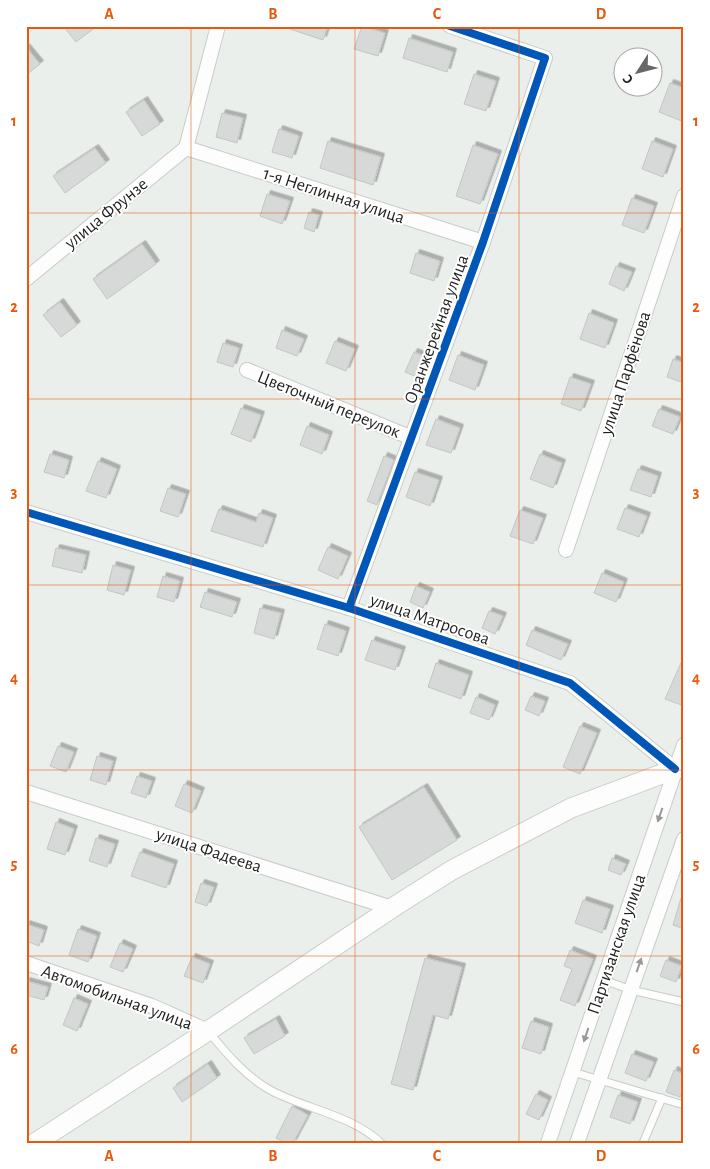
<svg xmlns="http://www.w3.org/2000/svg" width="710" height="1169" viewBox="0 0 710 1169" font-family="'Alegreya Sans',sans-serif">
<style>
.building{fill:#d7d8d8;stroke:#c4c5c5;filter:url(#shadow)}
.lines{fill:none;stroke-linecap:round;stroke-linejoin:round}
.service-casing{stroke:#c9ccc9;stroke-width:9}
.minor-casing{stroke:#c9ccc9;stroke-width:16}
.secondary-casing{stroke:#c9ccc9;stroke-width:21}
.service{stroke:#fcfdfc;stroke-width:7}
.minor{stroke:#fcfdfc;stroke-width:14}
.secondary{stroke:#fcfdfc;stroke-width:19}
.cycleway-casing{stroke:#fff;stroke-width:11}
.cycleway{stroke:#0057b8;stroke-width:8}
.oneway{fill:#989998}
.grid{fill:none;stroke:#e8590c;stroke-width:1;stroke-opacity:0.55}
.labels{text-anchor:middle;stroke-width:4;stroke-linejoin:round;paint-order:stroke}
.street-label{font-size:18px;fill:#1d1f1d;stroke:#fff}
.neatline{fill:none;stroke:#e8590c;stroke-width:2}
.grid-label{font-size:16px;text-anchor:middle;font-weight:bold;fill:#e8590c}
</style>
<defs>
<filter id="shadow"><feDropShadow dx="3.5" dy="-3.5" stdDeviation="0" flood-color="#0004"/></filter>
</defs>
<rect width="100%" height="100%" fill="#ebefeb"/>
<g class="building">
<polygon points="63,26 97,26 76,42"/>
<polygon points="287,26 328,26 323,40 287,28"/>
<polygon points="362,26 385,33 378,56 354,49"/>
<polygon points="409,38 453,52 447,72 403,58"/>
<polygon points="26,47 40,64 26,75"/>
<polygon points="474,74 496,81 486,111 464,104"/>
<polygon points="670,83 684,88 684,122 659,112"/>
<polygon points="144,100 160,124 142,136 126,112"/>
<polygon points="222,113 243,118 237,143 216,137"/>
<polygon points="279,129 299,136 292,158 272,152"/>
<polygon points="328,141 381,157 373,185 320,168"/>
<polygon points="652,141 673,149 663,177 642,169"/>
<polygon points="473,145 498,154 480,204 456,196"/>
<polygon points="95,148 106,163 65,193 53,176"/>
<polygon points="267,194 290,201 282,224 260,216"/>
<polygon points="632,198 654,206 644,233 622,225"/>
<polygon points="309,212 319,215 314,232 304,228"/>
<polygon points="142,244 156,264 107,299 93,279"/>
<polygon points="416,253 440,261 434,281 410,273"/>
<polygon points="616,266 632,272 624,291 609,284"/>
<polygon points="60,302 77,325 61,337 43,315"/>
<polygon points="589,313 614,323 605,348 580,339"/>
<polygon points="282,330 304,339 297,356 276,348"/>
<polygon points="335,341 355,349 346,371 326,363"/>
<polygon points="223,343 239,348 233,367 217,362"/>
<polygon points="414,352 426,357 417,377 405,372"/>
<polygon points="458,355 484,365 475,390 449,380"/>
<polygon points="673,359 684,363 684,383 667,377"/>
<polygon points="570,377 591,384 581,411 561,404"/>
<polygon points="241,408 261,415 251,442 231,434"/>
<polygon points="659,409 680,417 673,434 652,426"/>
<polygon points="436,419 460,428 451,453 426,445"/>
<polygon points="307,426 329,435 322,454 300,445"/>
<polygon points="50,454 69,460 64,478 44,472"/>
<polygon points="540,454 562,463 553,488 530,479"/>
<polygon points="384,456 394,460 377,505 367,501"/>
<polygon points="98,461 117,469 106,498 86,491"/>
<polygon points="638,469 658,476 651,497 630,490"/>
<polygon points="415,472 439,480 430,506 406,497"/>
<polygon points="168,488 186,494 178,517 160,511"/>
<polygon points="625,508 647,516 639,537 617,529"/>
<polygon points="219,509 256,522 259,513 273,518 263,547 211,531"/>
<polygon points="520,510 543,518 533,544 510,536"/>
<polygon points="328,547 348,556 338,579 318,570"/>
<polygon points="56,548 86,555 82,573 52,566"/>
<polygon points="113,565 131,570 124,595 107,590"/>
<polygon points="602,573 624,582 616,602 594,593"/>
<polygon points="163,576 180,581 174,602 157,597"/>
<polygon points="416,586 430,592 423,608 410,602"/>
<polygon points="205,592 237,602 232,617 200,607"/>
<polygon points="260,608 281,613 274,639 254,633"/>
<polygon points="489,611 503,616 495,634 482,628"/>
<polygon points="325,624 346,631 338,656 317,649"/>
<polygon points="532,630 568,644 561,660 526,645"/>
<polygon points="372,640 402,650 395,670 365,660"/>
<polygon points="684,656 684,706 665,699"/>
<polygon points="436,663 469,675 461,699 428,687"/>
<polygon points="531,696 545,701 539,716 525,710"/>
<polygon points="476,697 495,705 489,720 470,713"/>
<polygon points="580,726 597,733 580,774 563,767"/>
<polygon points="58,746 74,752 66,772 50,766"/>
<polygon points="97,756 113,761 106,785 90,780"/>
<polygon points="137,776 152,781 146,798 131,793"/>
<polygon points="184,784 201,791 192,813 175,806"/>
<polygon points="424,787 457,840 392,880 359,827"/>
<polygon points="56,822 74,829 65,855 47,849"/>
<polygon points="96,838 115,844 107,867 89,861"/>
<polygon points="140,852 174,864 166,888 131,876"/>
<polygon points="612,858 626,864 621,875 608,870"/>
<polygon points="201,883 214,887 207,906 195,902"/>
<polygon points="681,898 684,898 684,929 673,925"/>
<polygon points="583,900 610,909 602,933 575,923"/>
<polygon points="26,924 44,930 39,946 26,941"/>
<polygon points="78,929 97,936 88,962 69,955"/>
<polygon points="120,943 133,949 123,972 110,967"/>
<polygon points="570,950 593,959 575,1006 560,1000 572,969 564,966"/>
<polygon points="192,957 210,964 203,983 184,976"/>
<polygon points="425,958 462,967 448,1019 433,1015 413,1090 391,1084"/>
<polygon points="666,960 682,966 676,982 660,976"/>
<polygon points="26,981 48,987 44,1000 26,995"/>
<polygon points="74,998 88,1004 77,1031 63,1025"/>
<polygon points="276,1019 285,1036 254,1054 244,1038"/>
<polygon points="531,1021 549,1027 541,1054 522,1048"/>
<polygon points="632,1054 654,1062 646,1081 625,1073"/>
<polygon points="208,1064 217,1078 182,1102 173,1088"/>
<polygon points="674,1070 684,1074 684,1088 680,1097 666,1092"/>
<polygon points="536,1094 548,1100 539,1120 526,1114"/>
<polygon points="618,1095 638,1102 630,1124 610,1117"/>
<polygon points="292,1106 308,1115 293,1143 286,1143 276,1138"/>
</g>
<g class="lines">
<defs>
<g id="service">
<polyline points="604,980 631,990 684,1002"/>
<path d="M208,1031C226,1053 245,1076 270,1090C305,1109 352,1115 381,1143"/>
<polyline points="573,1072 684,1105"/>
<polyline points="643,1143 662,1098"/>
</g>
<g id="minor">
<polyline points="186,148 483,242"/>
<polyline points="186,148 218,26"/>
<polyline points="26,279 186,148"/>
<polyline points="247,370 412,438"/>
<polyline points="26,512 349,608 570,683 675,769"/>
<polyline points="566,550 684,196"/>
<polyline points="349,608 483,242 545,58 450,26"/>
<polyline points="26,792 392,908"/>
<polyline points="26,963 152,1006 208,1031"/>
<polyline points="548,1143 684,745"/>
<polyline points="577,1143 684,839"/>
</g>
<polyline id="secondary" points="35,1143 208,1031 392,908 452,870 571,808 675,769 684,768"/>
</defs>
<use href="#service" class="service-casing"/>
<use href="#minor" class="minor-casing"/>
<use href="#secondary" class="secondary-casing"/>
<use href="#service" class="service"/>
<use href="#minor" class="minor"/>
<use href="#secondary" class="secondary"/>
<defs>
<g id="cycleway">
<polyline points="26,512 349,608 570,683 675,769"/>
<polyline points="349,608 483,242 545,58 450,26"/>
</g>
</defs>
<use href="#cycleway" class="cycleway-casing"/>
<use href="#cycleway" class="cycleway"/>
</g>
<defs><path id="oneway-solid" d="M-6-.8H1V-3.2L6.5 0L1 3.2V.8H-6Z" transform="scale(1.25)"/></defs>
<g class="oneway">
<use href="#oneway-solid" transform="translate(660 815) rotate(109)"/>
<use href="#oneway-solid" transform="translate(639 965) rotate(-71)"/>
<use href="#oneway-solid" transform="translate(586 1035) rotate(109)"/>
</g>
<path class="grid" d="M191,26V1143M355,26V1143M519,26V1143M26,213H684M26,399H684M26,585H684M26,770H684M26,956H684"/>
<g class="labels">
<g class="street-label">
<text transform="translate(334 195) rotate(18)" y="6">1-я Неглинная улица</text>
<text transform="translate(106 213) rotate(-39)" y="6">улица Фрунзе</text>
<text transform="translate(436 329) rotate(-70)" y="6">Оранжерейная улица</text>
<text transform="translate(625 373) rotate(-72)" y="6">улица Парфёнова</text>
<text transform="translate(329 404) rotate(22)" y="6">Цветочный переулок</text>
<text transform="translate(430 619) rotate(19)" y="6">улица Матросова</text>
<text transform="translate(209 850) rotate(18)" y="6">улица Фадеева</text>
<text transform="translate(616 944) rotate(-71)" y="6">Партизанская улица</text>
<text transform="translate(117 997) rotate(20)" y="6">Автомобильная улица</text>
</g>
</g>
<rect width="710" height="1169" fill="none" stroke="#ffffff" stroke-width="55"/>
<g transform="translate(638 72) rotate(234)"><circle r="24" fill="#ffffff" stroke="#a5a5a5"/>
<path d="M0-4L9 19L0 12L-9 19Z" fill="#656865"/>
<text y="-8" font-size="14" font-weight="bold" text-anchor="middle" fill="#1d1f1d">С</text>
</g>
<rect x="28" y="28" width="654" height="1114" class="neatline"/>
<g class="grid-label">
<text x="109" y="19">A</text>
<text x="273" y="19">B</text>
<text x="437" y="19">C</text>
<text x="601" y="19">D</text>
<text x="14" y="126">1</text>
<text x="696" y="126">1</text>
<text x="14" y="312">2</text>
<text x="696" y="312">2</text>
<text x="14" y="497">3</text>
<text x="696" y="497">3</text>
<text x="14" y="683">4</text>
<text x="696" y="683">4</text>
<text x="14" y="869">5</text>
<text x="696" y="869">5</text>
<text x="14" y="1054">6</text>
<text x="696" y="1054">6</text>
<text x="109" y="1161">A</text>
<text x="273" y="1161">B</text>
<text x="437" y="1161">C</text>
<text x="601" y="1161">D</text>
</g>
</svg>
